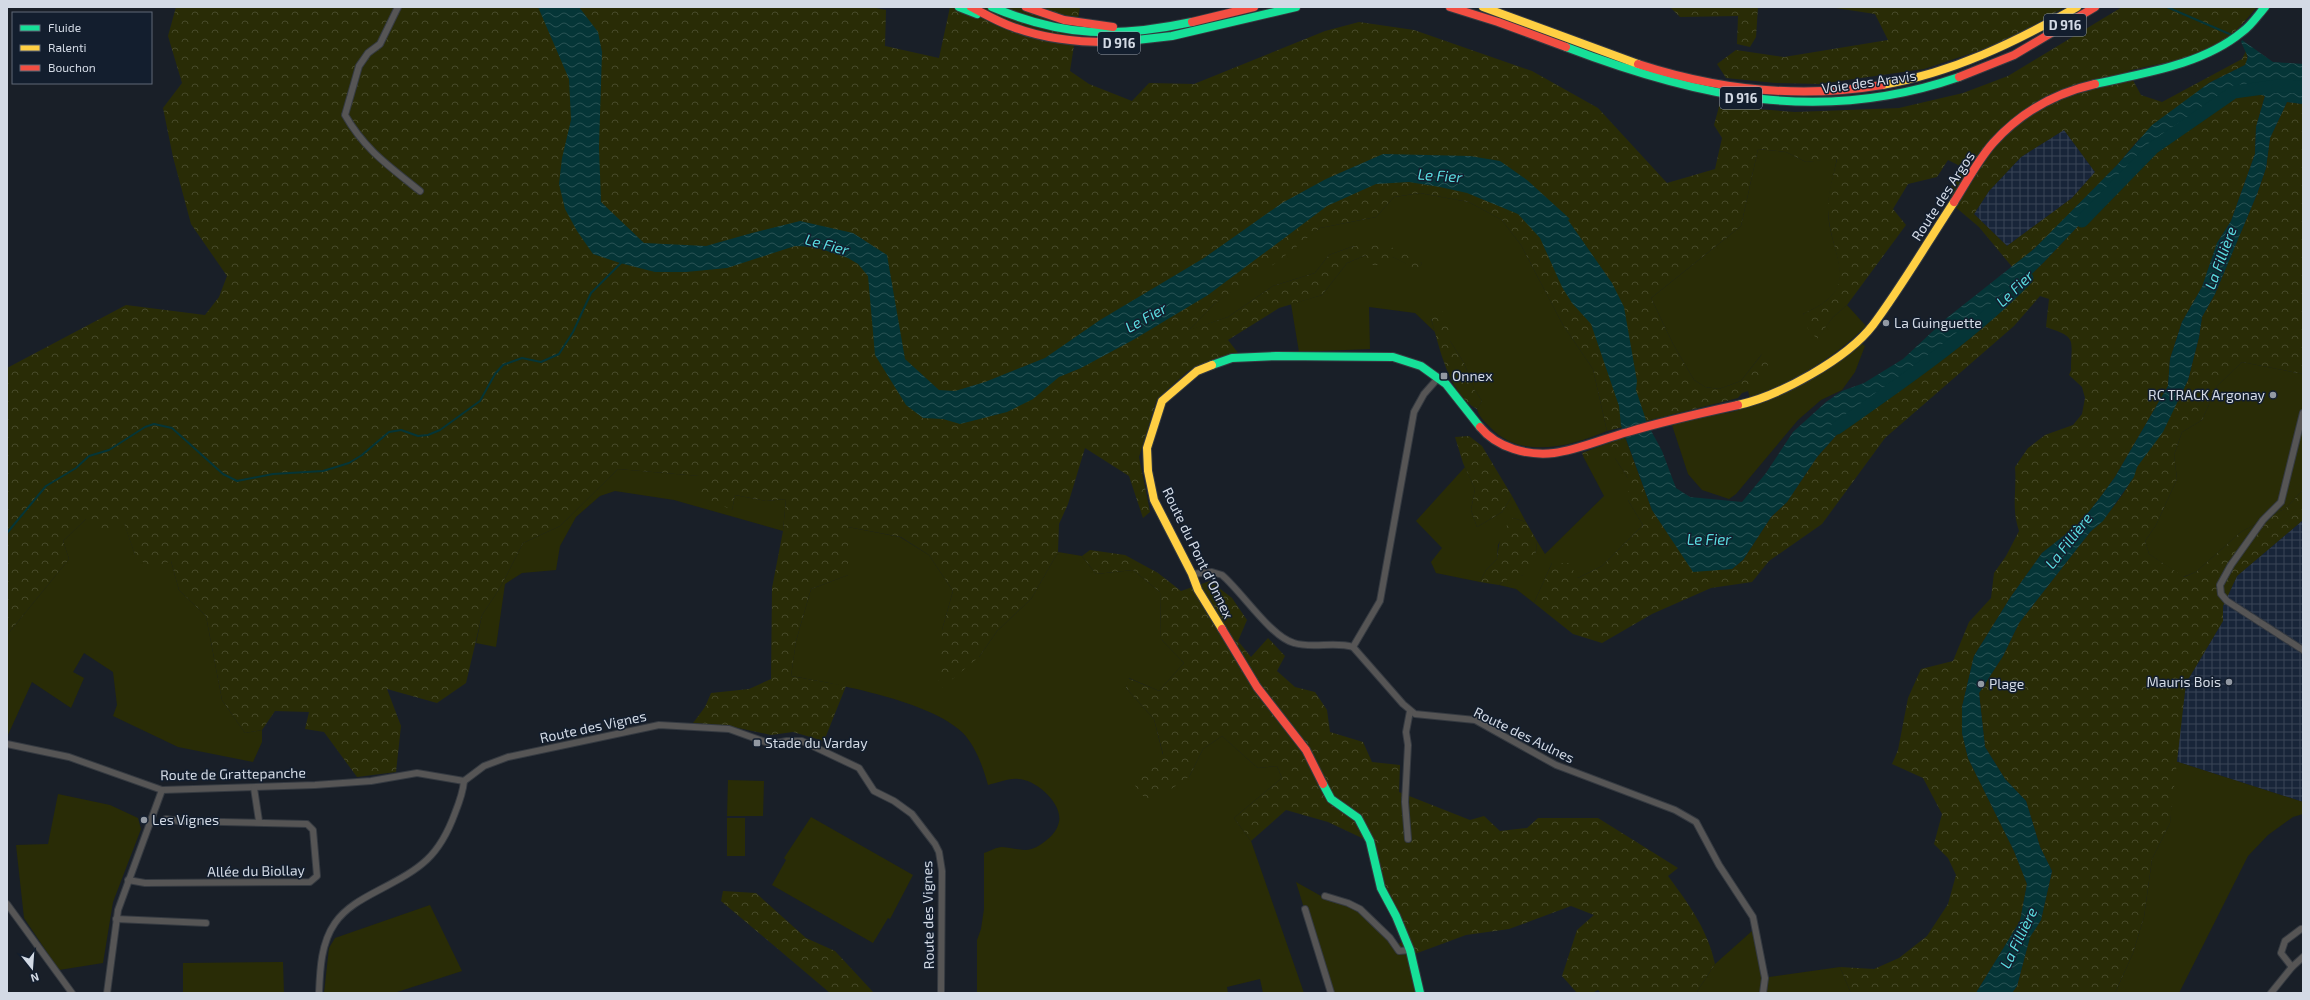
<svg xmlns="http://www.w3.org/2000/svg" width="2310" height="1000" viewBox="0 0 2310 1000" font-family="'Exo 2',sans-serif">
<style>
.industrial{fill:url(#industrial-grid)}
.grass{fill:#292c06}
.forest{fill:url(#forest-crowns);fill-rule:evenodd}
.water{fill:url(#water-waves)}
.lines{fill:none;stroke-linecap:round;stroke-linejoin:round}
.stream{stroke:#053537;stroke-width:2}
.river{stroke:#053537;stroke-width:13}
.street-casing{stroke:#353a41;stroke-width:8}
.fast-casing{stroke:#353a41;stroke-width:10}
.slow-casing{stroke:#353a41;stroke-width:10}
.jam-casing{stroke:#353a41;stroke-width:10}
.street{stroke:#565555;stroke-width:6}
.fast{stroke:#16e098;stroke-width:8}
.slow{stroke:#ffcf43;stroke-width:8}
.jam{stroke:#f24e42;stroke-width:8}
.poi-dot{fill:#9299a3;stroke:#131e2e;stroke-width:1.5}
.labels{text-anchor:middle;stroke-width:3;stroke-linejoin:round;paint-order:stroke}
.shield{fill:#131e2e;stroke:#99a2ae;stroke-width:1}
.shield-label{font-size:13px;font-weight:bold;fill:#d3dae5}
.street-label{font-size:14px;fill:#d3dae5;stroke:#131e2e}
.poi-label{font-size:14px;fill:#d3dae5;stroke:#131e2e;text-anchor:start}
.water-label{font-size:15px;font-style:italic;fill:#59dbdf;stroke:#131e2e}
</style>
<defs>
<pattern id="industrial-grid" width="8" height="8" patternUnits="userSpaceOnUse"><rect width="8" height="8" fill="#182539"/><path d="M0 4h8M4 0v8" fill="none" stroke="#394456"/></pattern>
<pattern id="forest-crowns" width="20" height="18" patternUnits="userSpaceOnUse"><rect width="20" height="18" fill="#292c06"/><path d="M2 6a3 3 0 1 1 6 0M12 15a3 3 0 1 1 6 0" fill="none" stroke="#474a2a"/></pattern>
<pattern id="water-waves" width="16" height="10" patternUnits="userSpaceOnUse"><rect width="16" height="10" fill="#053537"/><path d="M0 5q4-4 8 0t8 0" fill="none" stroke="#295254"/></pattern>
</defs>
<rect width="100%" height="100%" fill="#191f28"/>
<g class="industrial">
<polygon points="2064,130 2095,172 2072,198 2007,246 1974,214 1989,191 2021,157"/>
<polygon points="2303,520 2303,802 2175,761 2186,683 2223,621 2223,606 2237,576"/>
</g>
<g class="grass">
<path d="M1758,149L1786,152L1806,162L1837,158C1834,175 1828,194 1828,210C1829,257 1867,287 1803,314L1817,338L1833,317L1847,305L1866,326C1834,359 1792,382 1750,398L1748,391L1762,354L1741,381L1719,389L1705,387L1694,380L1673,344L1651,298L1741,226Z"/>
<path d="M1420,193L1469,202L1502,220L1521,245L1563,325L1593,369L1607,431C1572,446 1521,460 1491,428C1485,422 1479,417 1477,409L1482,401L1474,389L1464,363L1450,341V324L1431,319L1435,332L1415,313L1369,307L1370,349L1299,352L1291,304L1322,295L1347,263L1366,255V265L1393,257L1418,269L1422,263L1354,246L1329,255L1315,273L1273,286L1228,317L1188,331L1215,303L1320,228L1376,217L1394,197Z"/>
<polygon points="1861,343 1865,346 1855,372 1842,390 1821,400 1798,420 1736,494 1729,499 1702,490 1688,474 1671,422 1703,414 1728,413 1752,406 1848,353"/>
<polygon points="2242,362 2303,374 2303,490 2286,508 2241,532 2196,572 2183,577 2149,554 2145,541 2156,525 2177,479 2174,455 2182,432 2202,420 2217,386"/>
<polygon points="1584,458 1615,458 1628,478 1628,500 1643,525 1602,566 1578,578 1552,563 1534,603 1516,589 1499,585 1507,578 1523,575 1536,552 1537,541 1545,554 1604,496"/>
<polygon points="1465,467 1475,489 1471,510 1477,527 1502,512 1512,496 1526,522 1513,518 1498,545 1497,559 1486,570 1480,582 1436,573 1431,562 1442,548 1416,521"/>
<polygon points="618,469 700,476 732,510 735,495 766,501 786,499 783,531 674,500 615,491 600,496 576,517 560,546 556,570 522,573 505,584 496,647 476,643 482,615 501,586 523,543 560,526"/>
<polygon points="86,519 124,522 135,555 171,561 179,590 206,616 222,700 245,733 262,730 262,742 253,762 178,747 113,716 117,705 113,672 84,653 73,672 84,678 71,708 32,682 7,737 7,635 69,559 63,541"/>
<path d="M848,527L900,537L929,555L953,591L942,630L979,657L997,631L1031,599L1058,552L1082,556L1096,574L1133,570L1160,592L1161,639L1184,663L1159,691L1129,678L1126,688L1154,719L1163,755L1189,777L1203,749L1222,736L1258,768L1277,766L1282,778L1234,818L1251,841L1304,993H1263L1260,979L1227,987L1228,993H977V940L981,929L984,909V853C990,851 997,847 1002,847C1016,848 1027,854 1040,845C1049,839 1057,832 1059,822C1063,803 1035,779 1018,779C1009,778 997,783 988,785C983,767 976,747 963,733C931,701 836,684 791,676L796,641L811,589L848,575Z"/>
<polygon points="2175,761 2303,802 2303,814 2293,817 2268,835 2248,856 2179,993 2115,993 2133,953 2144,917 2152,859 2170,823"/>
<polygon points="728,780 764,781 763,816 727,816"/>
<polygon points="58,794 110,805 138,818 141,829 113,902 103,963 59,970 24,918 16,845 48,844"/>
<polygon points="811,817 913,875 890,919 888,918 873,943 772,885 786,860 784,858"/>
<rect x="727" y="818" width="18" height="38"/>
<polygon points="1296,882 1330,901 1353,907 1397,944 1407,941 1420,993 1330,993"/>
<polygon points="430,905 462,971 394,993 324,993 329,948 335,938"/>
<polygon points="1752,931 1762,978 1840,967 1851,993 1696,993 1715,964"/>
<polygon points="283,962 284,993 183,993 183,963"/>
</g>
<g class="forest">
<path d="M176,7H871L886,10L885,46L939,58L950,7H1080L1070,71L1089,84L1132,101L1149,83L1194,84L1325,31L1359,22L1414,30L1532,71L1598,108L1667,183L1715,169L1722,138L1714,125L1720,103L1745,108L1795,112L1899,108L1963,93L2008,76L2122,7H2257C2246,20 2236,32 2222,42C2199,58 2156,64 2128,71L2141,95L2162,102L2242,59L2246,51L2248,61L2245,65L2209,83L2139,139L2118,164L2049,235L2013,268L1979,227L1953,205L1950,189L1962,167L1948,160L1937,177L1908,184L1893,209L1906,225L1847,305L1833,317L1817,339L1808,329L1803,314C1865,288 1830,258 1828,210C1827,194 1834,175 1837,159L1806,162L1786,152L1758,149L1741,226L1651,298L1673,344L1694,380L1705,387L1719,389L1741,381L1763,353L1768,365L1748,391L1742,393L1738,398L1607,431L1593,369L1563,325L1521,245L1502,220L1469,202L1420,193L1394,197L1376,217L1320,228L1277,262L1215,303L1189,330L1228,317L1273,286L1315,273L1329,255L1354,246L1387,245L1422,263L1418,270L1393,257L1389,265H1365L1366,255L1347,263L1322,295L1279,308L1228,340L1238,353L1215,359L1188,371L1157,399L1139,457L1150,512L1143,518L1129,476L1085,448L1068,504L1059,524L1058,552L1031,599L997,631L979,657L938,691L942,630L953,591L929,555L901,537L848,527V575L811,589L796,641L791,676L846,686L824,741L793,732L771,735L729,726L693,723L705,707L711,693L749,689L771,679L772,588L783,531L786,499L766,501L735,495L732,510L701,496L699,476L618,469L560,526L523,543L501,586L482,615L466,683L437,703L387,689L401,726L396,772L357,777L324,732L305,729L309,712L275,711L262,730L245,733L222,700L206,616L179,590L171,561L151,569L135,555L124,523L104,538L86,519L63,541L69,559L7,635V368L126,305L205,315L219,297L227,276L191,224L173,157L163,108L182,83L168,36ZM2064,130L2095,172L2072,198L2007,246L1974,214L1989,191L2021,157Z"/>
<polygon points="1670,7 1758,7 1756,37 1750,47 1737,44 1738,16 1680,17"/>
<polygon points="1829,7 2065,7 2024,31 1987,48 1924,69 1819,84 1775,83 1726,78 1717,64 1736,50 1784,57 1888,40 1875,14"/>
<path d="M2250,90L2265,96L2256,127L2255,154L2231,221L2217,243L2202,287L2182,322L2170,359L2168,386L2115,477L2099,499L2080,523L2042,553L2010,598L1974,656L1962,707V733L1968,758L2014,851L2027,884L2020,921L1976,993H1851L1840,967L1874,969L1899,958L1927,936L1948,904L1956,875L1948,858L1934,844L1942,814L1923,778L1892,764L1898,750L1908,698L1921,669L1953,661L1969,622L1991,598L1994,573L2006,556L2019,531C2011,507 2017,491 2015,467L2028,448L2045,435L2073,425L2082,414L2085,398L2082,387L2069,375L2071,370C2071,338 2078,338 2046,327L2049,299L2040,296L2014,326L1885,438L1822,524L1769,561L1752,582L1711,588L1652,614L1602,643L1573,634L1534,603L1552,563H1569L1578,578L1602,566L1643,525L1628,500V478L1615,458H1584L1582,453L1625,437L1652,510L1693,571L1732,569L1743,560L1771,517L1787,502L1817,457L1857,412L1907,377L2007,298L2044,262L2152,148C2180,124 2213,94 2250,90Z"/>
<path d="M2287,102L2303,104V374L2242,362L2217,386L2202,420L2182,432L2174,455L2177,479L2156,525L2145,541L2149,554L2184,577L2196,572L2241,532L2286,508L2303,490V520L2237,576L2223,606V621L2186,683L2170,823L2152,859L2144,917L2133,953L2115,993H2012L2017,986L2030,937L2041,920L2052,871L2040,847L2026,801L2005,779L1985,747L1979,693L2003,656L2019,623L2090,532C2107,517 2130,488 2137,467L2175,405L2188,380L2199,337L2202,317L2215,294L2257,194L2266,168L2270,138Z"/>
<path d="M1444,311L1450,324V341L1464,363L1474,389L1482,401L1477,409C1449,395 1439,346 1431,318Z"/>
<polygon points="1469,436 1482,446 1512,496 1502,512 1477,527 1471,510 1475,489 1463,463 1455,437"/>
<path d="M1513,518L1526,522L1537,541C1536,552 1535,570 1523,575C1512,580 1509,576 1499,585L1480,582L1486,570L1497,559C1499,542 1501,530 1513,518Z"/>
<path d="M1090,550L1125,555L1158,573L1181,591L1210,581L1232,598L1247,620L1238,641L1251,657L1268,638L1285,656L1277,671L1295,687L1315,692L1327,710L1330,732L1363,742L1372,762L1400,765L1399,792L1470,820L1484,816L1500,831L1527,828L1538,818H1598L1678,868L1668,876C1688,903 1708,930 1715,964L1696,993H1601L1598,990L1592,993H1577L1562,976L1577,930L1594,915L1571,906L1509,929L1466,935L1412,955L1364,839L1328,822L1286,810L1251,841L1234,818L1282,778L1277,766L1258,768L1222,736L1203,749L1189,777L1149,804L1133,783L1163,754L1154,719L1126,688L1128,678L1159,691L1184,663L1161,639L1160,592L1133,570L1096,574L1082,556Z"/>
<polygon points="723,891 756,893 806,938 835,951 874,993 830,993 721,901"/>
</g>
<path class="water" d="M538,7H579L598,32L602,52L599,147L601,202L644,243L706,246L752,233L800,221L853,233L887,255L905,359L939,390L955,391L985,382L1045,358L1100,320L1204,258L1282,203L1326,179L1383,154L1470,156L1500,161L1527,180L1570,219L1568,220L1612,283L1624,307L1637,381L1636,390L1647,423L1662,451L1676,488L1690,497L1742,502L1766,473L1793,432L1826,402L1842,391L1864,383L1903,359L1948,317L2034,249L2118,164L2152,125L2209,83L2245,65L2248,57L2241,42L2242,40L2273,62L2303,64V104L2287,102L2270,138L2266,168L2257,194L2215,294L2202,317L2199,337L2188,380L2163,432L2137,467L2134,477L2103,521L2090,532L2019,623L2003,656L1979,693L1985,747L2005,779L2026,801L2040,847L2052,871L2041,920L2030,937L2017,986L2012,993H1976L2020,921L2027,884L2014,851L1968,758L1962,733V707L1974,656L2010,598L2042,553L2080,523L2099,499L2115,477L2168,386L2170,359L2182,322L2202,287L2217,243L2231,221L2255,154L2256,127L2265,96C2260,95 2255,91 2250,90C2227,85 2170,132 2152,148L2044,262L2007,298L1907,377L1857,412L1817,457L1787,502L1771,517L1743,560L1732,569L1693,572L1652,510L1621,425L1619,406L1591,324L1572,303L1562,287L1540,238L1518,214L1467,193L1440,187L1409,182L1376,184L1327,206L1208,295L1133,340L1081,368L1059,377L1033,399L1007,412L960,424L943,419L923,418L906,405L875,355L868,276L858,264L848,258L815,247L795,246L727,268L686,272H655L620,263L593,254L577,231L565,209L559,184L562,158L571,120L569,79Z"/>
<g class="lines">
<g class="stream">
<polyline points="2167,7 2234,36"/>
<polyline points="7,533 46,486 76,468 89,456 109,450 145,427 154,424 172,428 223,474 237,481 273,474 323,471 349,463 362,455 389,432 401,430 418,436 428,435 440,430 480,401 495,374 503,365 522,358 541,362 559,354 573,332 591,293 622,262"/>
</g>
<g class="river">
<polyline points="2082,221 2153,148 2234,92 2278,86 2303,87"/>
<path d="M1837,428C1901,383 1973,334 2027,278"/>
</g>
<defs>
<g id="street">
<path d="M398,7L380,44L368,53L359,66L345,115C365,150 389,166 420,191"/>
<polyline points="1439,377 1424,394 1414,412 1380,601 1353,647 1403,704 1415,714 1475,720 1556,765 1675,810 1696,822 1719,865 1753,917 1765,978 1763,993"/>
<polyline points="2303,413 2281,502 2263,520 2231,565 2220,585 2221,594 2227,601 2303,650"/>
<path d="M1192,574L1212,572L1222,575C1242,592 1271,637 1294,643C1313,649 1334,641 1353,647"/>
<polyline points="7,744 69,757 162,790 315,785 371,781 417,773 464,781"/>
<polyline points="464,781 484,766 508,757 659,725 729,729 771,744 787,741 802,741 859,768 874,791 894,801 912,814 935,844 939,852 942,871 941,993"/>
<polyline points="254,788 259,821"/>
<polyline points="1408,839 1405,802 1408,745 1406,732 1410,711"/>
<polyline points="128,880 145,883 310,882 317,876 313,830 307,824 179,821 166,819"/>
<polyline points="1325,896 1348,903 1360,909 1390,938 1399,951 1410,950"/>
<polyline points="7,904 72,993"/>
<polyline points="1305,909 1331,993"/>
<polyline points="116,919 206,923"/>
<polyline points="2292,967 2281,953 2285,941 2301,929"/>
<polyline points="107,993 118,910 162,790"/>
<path d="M319,993C320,969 321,943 335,923C346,907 364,898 381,889C421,868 439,857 455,813C459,803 463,793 464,781"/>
<polyline points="2271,993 2292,967 2303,957"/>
</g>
<g id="fast">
<polyline points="959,7 977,14"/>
<path d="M992,7C1063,37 1117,38 1192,22"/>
<polyline points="1119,42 1172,36 1296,7"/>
<path d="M1566,47C1697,97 1821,125 1959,77"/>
<path d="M2095,84C2144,73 2202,65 2242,32C2251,26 2258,15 2265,7"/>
<polyline points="1212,365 1232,358 1276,356 1393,357 1421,366 1446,384 1480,427"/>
<polyline points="1323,784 1331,799 1358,818 1370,841 1381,888 1396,916 1410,950 1420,993"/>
</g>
<g id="slow">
<polyline points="1483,7 1638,64"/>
<path d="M1882,85C1952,73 2016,42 2077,7"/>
<polyline points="1212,365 1197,371 1162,401 1147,448 1148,471 1154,500 1192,574 1198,590 1222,629"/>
<path d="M1738,405C1779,396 1847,359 1873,325C1902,286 1927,243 1954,202"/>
</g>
<g id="jam">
<path d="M971,7C985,14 998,22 1013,27C1047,40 1083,43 1119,42"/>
<polyline points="1026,7 1064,20 1113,27"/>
<polyline points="1450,7 1498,22 1566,47"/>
<polyline points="1192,22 1254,7"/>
<path d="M1638,64C1718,90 1799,99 1882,85"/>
<polyline points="1959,77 2014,55 2095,7"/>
<path d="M1954,202C1966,183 1978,160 1993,143C2020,113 2055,93 2095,84"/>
<path d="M1480,427C1497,448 1528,456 1554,453C1578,450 1605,438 1628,432C1664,421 1701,413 1738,405"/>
<polyline points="1222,629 1257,687 1306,750 1323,784"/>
</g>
</defs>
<use href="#street" class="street-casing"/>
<use href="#fast" class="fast-casing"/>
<use href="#slow" class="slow-casing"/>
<use href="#jam" class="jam-casing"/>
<use href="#street" class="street"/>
<use href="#fast" class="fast"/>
<use href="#slow" class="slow"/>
<use href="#jam" class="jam"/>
</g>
<g class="poi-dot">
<circle cx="1886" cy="323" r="4"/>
<rect x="1440" y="372" width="8" height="8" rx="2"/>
<circle cx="2273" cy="395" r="4"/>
<circle cx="2229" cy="682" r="4"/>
<circle cx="1981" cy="684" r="4"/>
<rect x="753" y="739" width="8" height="8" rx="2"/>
<circle cx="144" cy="820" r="4"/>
</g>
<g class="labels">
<g class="shield">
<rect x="2044" y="14" width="42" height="22" rx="3"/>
<rect x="1098" y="32" width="42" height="22" rx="3"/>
<rect x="1720" y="87" width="42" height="22" rx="3"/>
</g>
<g class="shield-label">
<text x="2065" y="30">D 916</text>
<text x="1119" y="48">D 916</text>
<text x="1741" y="103">D 916</text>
</g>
<g class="street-label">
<text transform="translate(1869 82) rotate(-8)" y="5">Voie des Aravis</text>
<text transform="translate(1943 196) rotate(-57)" y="5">Route des Argos</text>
<text transform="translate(1198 553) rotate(64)" y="5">Route du Pont d'Onnex</text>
<text transform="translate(593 727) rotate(-12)" y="5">Route des Vignes</text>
<text transform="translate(1524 735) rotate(26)" y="5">Route des Aulnes</text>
<text transform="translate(233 774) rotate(-1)" y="5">Route de Grattepanche</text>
<text transform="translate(256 871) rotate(-1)" y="5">Allée du Biollay</text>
<text transform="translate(928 915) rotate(-91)" y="5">Route des Vignes</text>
</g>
<g class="poi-label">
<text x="1894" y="328">La Guinguette</text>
<text x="1452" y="381">Onnex</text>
<text x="2265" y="400" text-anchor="end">RC TRACK Argonay</text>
<text x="2221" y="687" text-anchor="end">Mauris Bois</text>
<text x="1989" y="689">Plage</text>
<text x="765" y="748">Stade du Varday</text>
<text x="152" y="825">Les Vignes</text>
</g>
<g class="water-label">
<text transform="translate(1440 176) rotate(4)" y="5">Le Fier</text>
<text transform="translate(827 245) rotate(15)" y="5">Le Fier</text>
<text transform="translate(2221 258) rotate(-70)" y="5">La Fillière</text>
<text transform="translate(2015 289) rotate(-44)" y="5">Le Fier</text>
<text transform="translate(1146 318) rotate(-29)" y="5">Le Fier</text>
<text x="1709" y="545">Le Fier</text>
<text transform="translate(2069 541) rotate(-52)" y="5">La Fillière</text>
<text transform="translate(2019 938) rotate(-64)" y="5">La Fillière</text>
</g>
</g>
<rect width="2310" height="1000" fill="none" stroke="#d3dae5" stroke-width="16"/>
<rect x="12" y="12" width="140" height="72" fill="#131e2e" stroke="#606977"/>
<rect x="20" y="25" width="20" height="6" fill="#16e098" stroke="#606977"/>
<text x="48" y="32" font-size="12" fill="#d3dae5">Fluide</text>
<rect x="20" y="45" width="20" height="6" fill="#ffcf43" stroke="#606977"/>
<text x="48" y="52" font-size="12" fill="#d3dae5">Ralenti</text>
<rect x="20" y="65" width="20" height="6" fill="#f24e42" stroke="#606977"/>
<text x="48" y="72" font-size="12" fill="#d3dae5">Bouchon</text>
<g transform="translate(32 968) rotate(163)" stroke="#131e2e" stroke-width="3" paint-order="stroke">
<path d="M0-3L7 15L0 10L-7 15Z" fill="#d3dae5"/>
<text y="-6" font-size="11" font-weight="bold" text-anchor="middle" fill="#d3dae5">N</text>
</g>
</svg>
